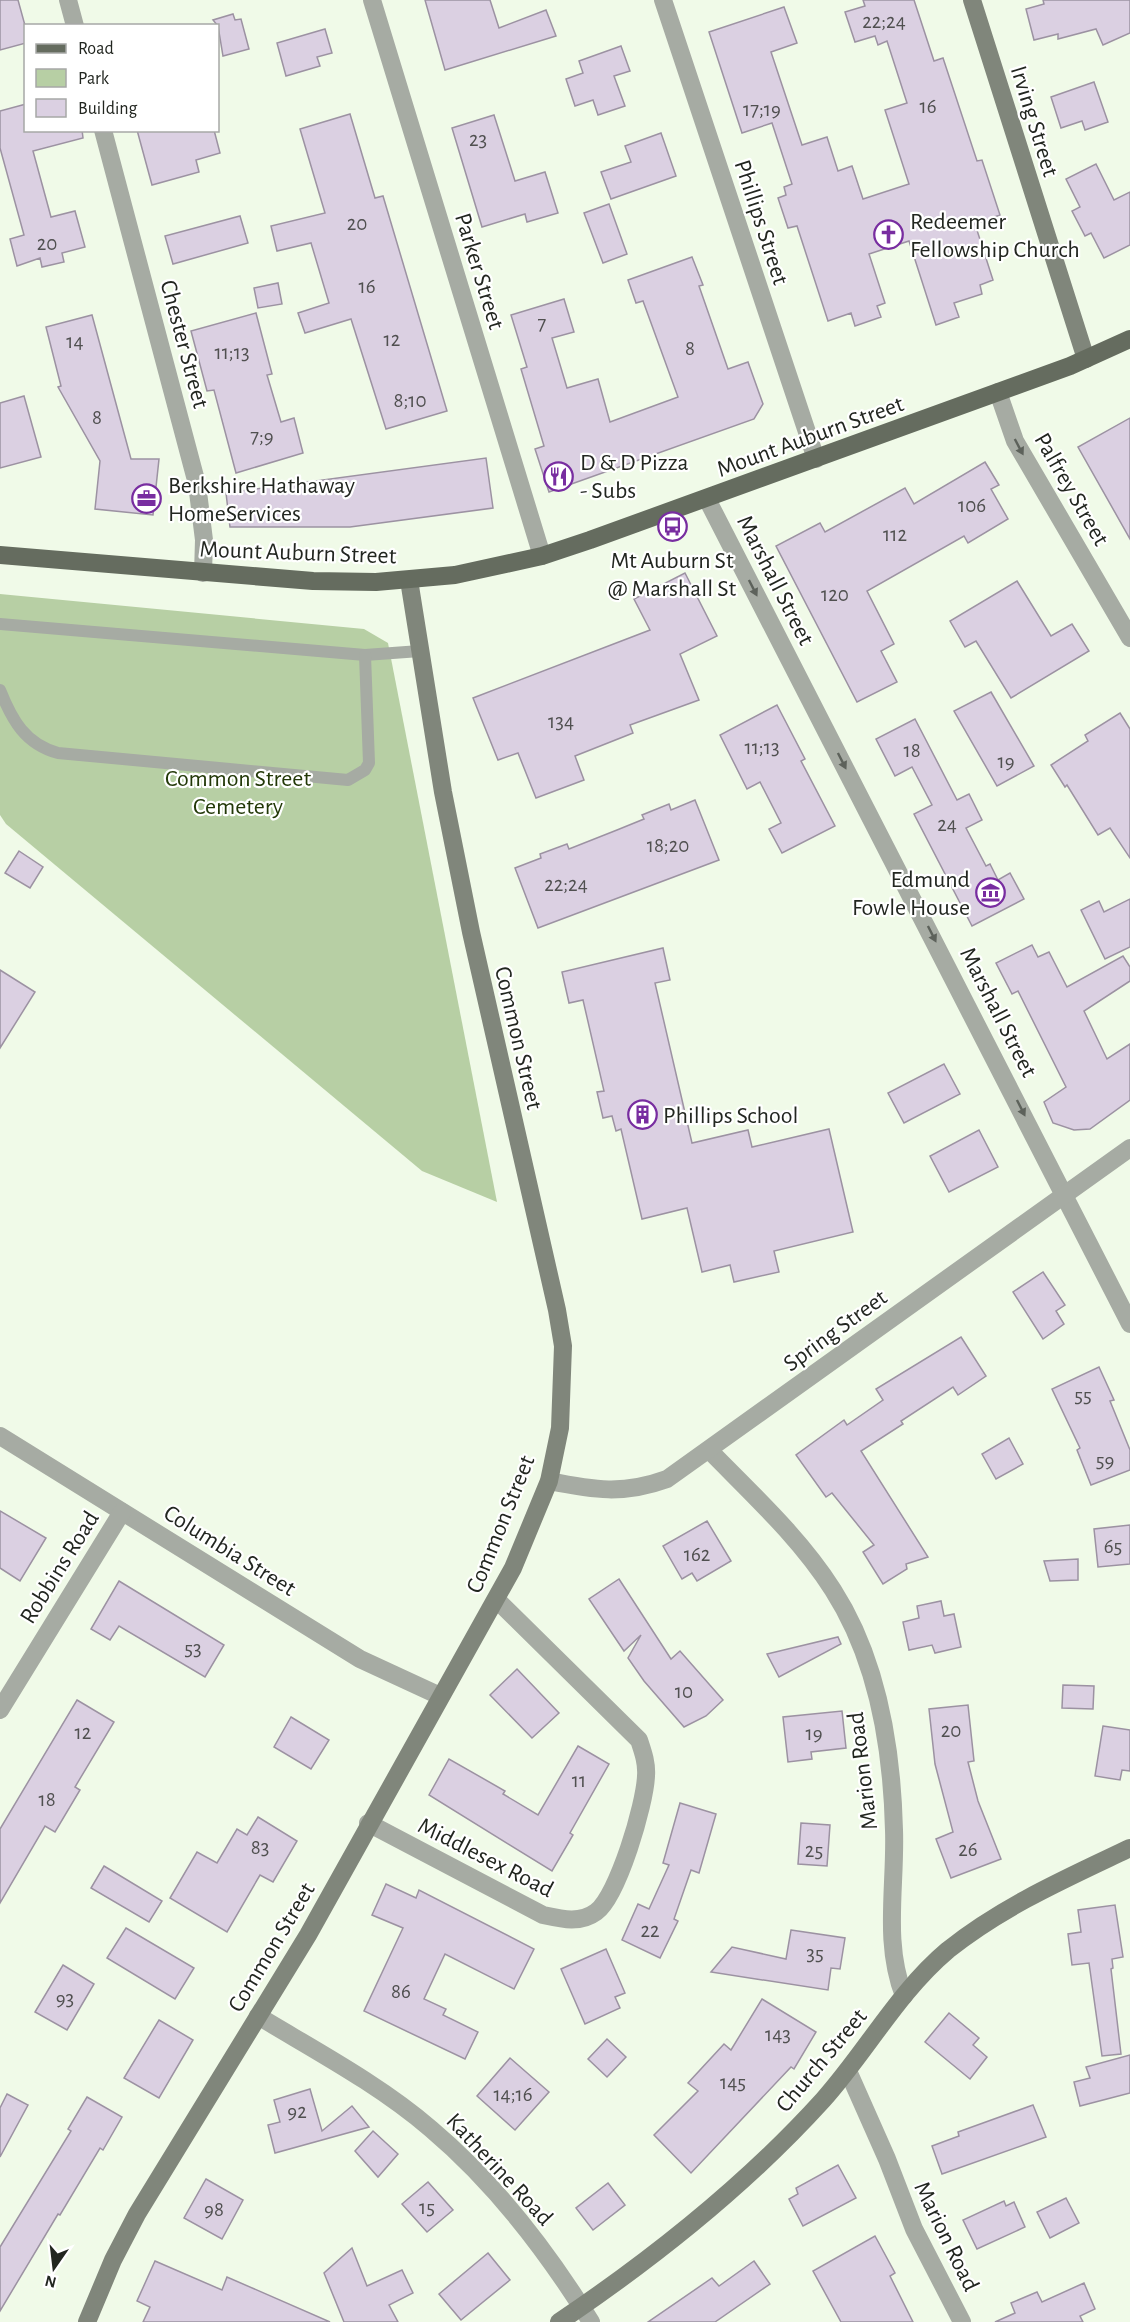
<svg xmlns="http://www.w3.org/2000/svg" width="1130" height="2322" viewBox="0 0 1130 2322" font-family="'Alegreya Sans',sans-serif">
<style>
.green{fill:#b7cfa4}
.building{fill:#dbd0e2;stroke:#9c92a2;stroke-width:1.5}
.lines{fill:none;stroke-linecap:round;stroke-linejoin:round}
.lane{stroke:#a6aba3;stroke-width:12}
.street{stroke:#a6aba3;stroke-width:18}
.secondary{stroke:#80867b;stroke-width:18}
.primary{stroke:#656c5f;stroke-width:18}
.oneway{fill:#5d625b}
.labels{text-anchor:middle;stroke-width:4.5;stroke-linejoin:round;paint-order:stroke}
.number-label{font-size:21px;fill:#505050}
.street-label{font-size:24px;fill:#222620;stroke:#fff}
.poi-label{font-size:24px;fill:#222620;stroke:#fff;text-anchor:start}
.park-label{font-size:24px;fill:#223807;stroke:#fff}
</style>
<rect width="100%" height="100%" fill="#f0fae8"/>
<polygon class="green" points="0,594 364,629 388,643 497,1202 422,1171 6,824 0,815"/>
<g class="building">
<polygon points="0,0 18,0 26,29 26,43 0,50"/>
<polygon points="425,0 490,0 499,28 546,10 556,36 445,70"/>
<polygon points="863,0 914,0 934,61 943,58 977,161 982,160 1000,215 975,224 993,280 980,285 982,294 954,303 959,317 936,325 909,241 869,254 885,303 877,306 881,317 855,326 851,313 828,321 797,226 788,228 778,198 786,195 784,187 792,184 772,123 742,133 709,32 784,7 797,43 771,52 802,145 827,137 838,171 852,166 863,199 909,184 885,110 907,103 887,41 878,45 875,36 855,42 845,12 865,6"/>
<polygon points="1043,0 1130,0 1130,33 1103,45 1096,29 1058,39 1058,34 1034,40 1026,9 1044,4"/>
<polygon points="233,14 235,20 241,19 249,49 223,56 218,26 213,20"/>
<polygon points="325,29 332,53 317,57 320,66 286,76 277,43"/>
<polygon points="621,46 630,71 614,76 625,106 598,115 593,100 575,106 566,79 583,73 579,61"/>
<polygon points="1094,82 1108,122 1085,130 1082,121 1061,128 1051,97"/>
<polygon points="26,104 26,130 82,130 83,138 33,151 51,217 75,211 85,247 62,253 64,262 42,267 40,258 17,266 10,239 24,235 0,148 0,111"/>
<polygon points="350,114 375,198 383,196 447,411 386,429 351,319 305,333 298,313 329,303 311,243 277,251 271,226 325,213 300,129"/>
<polygon points="494,115 515,181 545,172 558,213 527,222 525,214 482,227 452,128"/>
<polygon points="137,130 214,130 220,153 196,160 199,172 152,185"/>
<polygon points="661,133 676,176 611,199 601,172 631,162 625,146"/>
<polygon points="1096,164 1114,200 1130,192 1130,245 1104,258 1091,233 1085,236 1072,211 1080,207 1066,179"/>
<polygon points="609,204 627,254 603,263 584,213"/>
<polygon points="240,216 248,243 173,264 165,236"/>
<polygon points="692,257 703,285 699,286 728,369 748,362 763,404 754,419 549,492 535,449 544,446 521,369 527,367 511,315 564,299 574,332 552,338 567,388 598,379 610,422 678,397 643,301 636,303 628,280"/>
<polygon points="278,283 282,304 258,308 254,288"/>
<polygon points="256,313 272,374 267,375 281,422 294,418 303,453 236,473 214,390 207,391 191,331"/>
<polygon points="92,315 131,459 159,459 153,515 95,509 100,461 58,387 61,386 46,327"/>
<polygon points="24,396 41,457 0,468 0,403"/>
<polygon points="1130,418 1130,539 1078,447"/>
<polygon points="486,458 493,508 350,527 230,527 226,493"/>
<polygon points="985,462 999,485 991,489 1008,519 968,543 964,536 867,591 894,644 881,651 897,682 857,702 776,546 820,523 825,532 905,488 914,504"/>
<polygon points="685,573 717,636 680,654 699,700 630,725 633,733 575,756 584,780 536,798 518,753 498,760 473,698 650,630 634,599"/>
<polygon points="1017,581 1051,636 1072,624 1089,651 1011,698 976,641 965,647 950,621"/>
<polygon points="991,692 1034,766 997,786 954,711"/>
<polygon points="777,705 805,759 801,761 835,826 782,853 769,829 781,823 760,782 747,789 720,735"/>
<polygon points="1120,713 1130,729 1130,858 1110,828 1098,835 1067,785 1065,787 1051,765 1088,741 1085,735"/>
<polygon points="915,719 957,800 969,794 982,820 966,828 986,866 990,864 998,880 1010,873 1024,899 972,926 914,814 932,805 912,767 895,776 876,739"/>
<polygon points="695,800 719,860 538,928 515,868 541,858 540,854 567,844 569,849 617,830 644,819 642,815 669,804 671,810"/>
<polygon points="19,851 43,867 30,888 5,873"/>
<polygon points="1130,899 1130,947 1105,959 1081,910 1099,901 1104,912"/>
<polygon points="1032,945 1038,957 1049,952 1067,987 1123,956 1130,967 1130,981 1084,1011 1107,1059 1130,1044 1130,1100 1090,1129 1074,1130 1053,1123 1044,1102 1066,1087 1018,991 1012,994 996,963"/>
<polygon points="663,948 670,980 655,983 692,1143 748,1130 752,1147 829,1129 853,1232 774,1251 779,1272 734,1282 730,1265 702,1272 687,1208 642,1219 621,1129 616,1131 612,1116 603,1118 597,1092 604,1091 583,1000 569,1003 562,972"/>
<polygon points="0,970 35,992 0,1048"/>
<polygon points="944,1064 960,1094 904,1123 888,1093"/>
<polygon points="979,1130 998,1167 949,1192 930,1156"/>
<polygon points="1043,1272 1065,1305 1056,1311 1064,1324 1043,1339 1013,1292"/>
<polygon points="961,1337 986,1376 958,1395 953,1387 901,1421 903,1424 861,1451 928,1557 906,1564 907,1569 883,1584 863,1552 874,1545 832,1493 826,1497 796,1455 844,1420 847,1425 883,1400 876,1389"/>
<polygon points="1099,1367 1114,1400 1110,1401 1130,1450 1130,1470 1091,1485 1077,1450 1080,1448 1052,1389"/>
<polygon points="1009,1438 1023,1464 996,1479 982,1454"/>
<polygon points="0,1511 46,1538 20,1581 0,1568"/>
<polygon points="707,1521 731,1561 697,1581 692,1573 682,1579 663,1546"/>
<polygon points="1130,1525 1130,1564 1098,1567 1094,1529"/>
<polygon points="1078,1559 1078,1580 1050,1581 1044,1561"/>
<polygon points="619,1579 671,1659 680,1651 723,1700 706,1716 684,1727 644,1681 628,1658 641,1635 624,1651 589,1599"/>
<polygon points="119,1581 224,1645 205,1677 119,1626 110,1640 91,1629"/>
<polygon points="941,1601 944,1616 954,1614 961,1647 935,1653 932,1645 909,1650 903,1622 919,1618 917,1606"/>
<polygon points="838,1637 841,1644 779,1677 767,1654"/>
<polygon points="517,1669 559,1713 532,1738 490,1695"/>
<polygon points="1063,1685 1094,1686 1093,1709 1062,1708"/>
<polygon points="77,1700 114,1722 75,1787 80,1790 55,1832 45,1826 0,1903 0,1829"/>
<polygon points="968,1705 974,1761 968,1762 978,1801 1001,1859 951,1878 936,1839 953,1832 935,1764 929,1709"/>
<polygon points="842,1711 846,1748 811,1752 812,1759 788,1762 783,1717"/>
<polygon points="291,1717 329,1740 311,1769 274,1747"/>
<polygon points="1103,1726 1130,1730 1130,1771 1122,1770 1120,1780 1095,1776"/>
<polygon points="578,1746 609,1764 570,1833 573,1835 552,1871 429,1795 449,1759 505,1791 503,1794 538,1815"/>
<polygon points="680,1803 716,1814 699,1873 691,1870 674,1919 678,1921 660,1958 622,1940 638,1904 649,1909 669,1865 663,1863"/>
<polygon points="258,1817 297,1841 273,1882 260,1875 227,1932 170,1898 197,1852 217,1863 237,1829 247,1835"/>
<polygon points="801,1823 830,1825 827,1866 798,1864"/>
<polygon points="104,1866 162,1901 149,1922 91,1888"/>
<polygon points="386,1884 416,1898 419,1890 534,1949 514,1989 445,1954 424,1999 446,2009 443,2015 478,2032 465,2059 364,2011 403,1928 372,1915"/>
<polygon points="1115,1905 1123,1957 1112,1959 1113,1968 1111,1969 1121,2054 1102,2056 1089,1963 1072,1965 1068,1934 1081,1932 1078,1910"/>
<polygon points="126,1928 194,1968 175,1999 107,1958"/>
<polygon points="791,1930 845,1938 840,1969 831,1968 828,1990 711,1972 732,1947 786,1959"/>
<polygon points="606,1949 625,1993 615,1997 620,2008 585,2024 561,1969"/>
<polygon points="63,1965 94,1984 67,2030 35,2012"/>
<polygon points="762,1999 816,2032 794,2069 791,2067 691,2173 654,2135 698,2091 688,2083 724,2044 731,2050"/>
<polygon points="949,2013 979,2038 973,2045 987,2057 970,2079 925,2042"/>
<polygon points="159,2020 193,2040 159,2098 124,2078"/>
<polygon points="607,2039 626,2057 607,2077 588,2059"/>
<polygon points="1130,2055 1130,2093 1080,2106 1074,2082 1090,2078 1086,2067"/>
<polygon points="510,2058 549,2092 515,2130 477,2096"/>
<polygon points="310,2089 322,2131 352,2106 369,2127 275,2153 268,2125 280,2122 274,2100"/>
<polygon points="7,2094 28,2105 0,2157 0,2108"/>
<polygon points="87,2097 122,2117 103,2150 100,2148 60,2215 58,2214 0,2311 0,2247 71,2131 68,2129"/>
<polygon points="1033,2105 1046,2137 942,2174 932,2146 959,2136 958,2132"/>
<polygon points="373,2131 398,2154 378,2177 355,2151"/>
<polygon points="838,2165 856,2198 803,2226 789,2199 798,2194 796,2188"/>
<polygon points="206,2179 243,2200 222,2239 184,2218"/>
<polygon points="428,2182 453,2210 427,2232 402,2204"/>
<polygon points="608,2183 625,2205 593,2230 576,2208"/>
<polygon points="1066,2198 1079,2223 1050,2238 1037,2212"/>
<polygon points="1004,2201 1006,2206 1014,2202 1025,2227 977,2249 963,2220"/>
<polygon points="875,2236 895,2273 890,2276 913,2322 841,2322 813,2271"/>
<polygon points="352,2248 367,2286 402,2270 413,2293 389,2305 398,2322 344,2322 324,2273"/>
<polygon points="488,2253 510,2280 461,2320 439,2294"/>
<polygon points="155,2261 222,2290 227,2277 330,2322 143,2322 150,2307 137,2301"/>
<polygon points="754,2261 770,2284 715,2322 648,2322 712,2278 719,2286"/>
<polygon points="1084,2283 1095,2309 1080,2316 1083,2322 995,2322 1015,2313 1011,2303 1037,2292 1042,2302"/>
</g>
<g class="lines">
<g class="lane">
<polyline points="0,624 365,655 420,651"/>
<path d="M0,690C12,720 25,744 58,753L348,780L365,770L369,763L365,655"/>
</g>
<g class="street">
<polyline points="68,0 75,26"/>
<polyline points="372,0 542,556"/>
<polyline points="663,0 816,459"/>
<polyline points="103,130 197,484 204,540 203,573"/>
<polyline points="998,392 1015,441 1130,638"/>
<polyline points="707,499 1130,1324"/>
<polyline points="0,1436 360,1659 440,1696"/>
<path d="M710,1451C753,1495 800,1538 833,1590C878,1660 892,1748 894,1830C896,1886 883,1942 904,1996"/>
<path d="M549,1481C594,1490 623,1495 667,1479L1130,1148"/>
<polyline points="0,1710 122,1512"/>
<path d="M368,1823L543,1915C561,1919 580,1924 596,1912C618,1896 645,1804 646,1776C647,1763 643,1752 639,1740L497,1600"/>
<path d="M258,2016C316,2051 380,2085 431,2129C495,2183 547,2251 591,2322"/>
<polyline points="848,2071 887,2159 914,2229 962,2322"/>
</g>
<g class="secondary">
<polyline points="972,0 1086,359"/>
<polyline points="87,2322 113,2260 137,2214 308,1935 513,1568 549,1481 560,1428 563,1346 557,1310 471,932 443,792 409,580"/>
<path d="M559,2322C654,2258 746,2185 823,2100C866,2052 898,1992 948,1950C1003,1906 1067,1878 1130,1848"/>
</g>
<polyline class="primary" points="0,555 313,581 376,582 455,575 542,556 590,540 1070,366 1130,339"/>
</g>
<defs><path id="oneway-solid" d="M-6-.8H1V-3.2L6.5 0L1 3.2V.8H-6Z" transform="scale(1.5)"/></defs>
<g class="oneway">
<use href="#oneway-solid" transform="translate(1019 447) rotate(62)"/>
<use href="#oneway-solid" transform="translate(753 588) rotate(63)"/>
<use href="#oneway-solid" transform="translate(842 761) rotate(63)"/>
<use href="#oneway-solid" transform="translate(932 934) rotate(63)"/>
<use href="#oneway-solid" transform="translate(1021 1108) rotate(63)"/>
</g>
<defs>
<symbol id="church-ring" viewBox="-11 -11 22 22"><circle r="9.5" fill="#fff" stroke="#782da0" stroke-width="1.5"/><path d="M-1.2-6h2.4v3.5h3.3v2.4h-3.3V6h-2.4V-.1h-3.3v-2.4h3.3Z" fill="#782da0"/></symbol>
<symbol id="restaurant-ring" viewBox="-11 -11 22 22"><circle r="9.5" fill="#fff" stroke="#782da0" stroke-width="1.5"/><path d="M-5-6h1v4h1v-4h1v4h1v-4h1v5L-1.5 .5V6h-2V.5L-5-1ZM5-6V6H3V1.5H1.5Q1.5-4 5-6Z" fill="#782da0"/></symbol>
<symbol id="office-ring" viewBox="-11 -11 22 22"><circle r="9.5" fill="#fff" stroke="#782da0" stroke-width="1.5"/><path d="M-6-3h4V-5.5h4V-3h4V5H-6ZM-1-4.5V-3h2v-1.5ZM-6 0V1H6V0Z" fill="#782da0"/></symbol>
<symbol id="bus-ring" viewBox="-11 -11 22 22"><circle r="9.5" fill="#fff" stroke="#782da0" stroke-width="1.5"/><path d="M-5-6H5V4H4V6H2V4H-2V6H-4V4H-5ZM-3.5-4V0h7V-4ZM-3.5 1.2v1.5H-2V1.2ZM2 1.2v1.5H3.5V1.2Z" fill="#782da0"/></symbol>
<symbol id="museum-ring" viewBox="-11 -11 22 22"><circle r="9.5" fill="#fff" stroke="#782da0" stroke-width="1.5"/><path d="M0-6L6-3V-2H-6V-3ZM-5-1h2V3h-2ZM-1-1h2V3h-2ZM3-1h2V3H3ZM-6 4H6V6H-6Z" fill="#782da0"/></symbol>
<symbol id="building-ring" viewBox="-11 -11 22 22"><circle r="9.5" fill="#fff" stroke="#782da0" stroke-width="1.5"/><path d="M-4-6H4V6H1V3H-1V6H-4ZM-2.5-4.3h1.7v1.8h-1.7ZM.8-4.3h1.7v1.8H.8ZM-2.5-1h1.7V.8h-1.7ZM.8-1h1.7V.8H.8Z" fill="#782da0"/></symbol>
</defs>
<g fill-rule="evenodd">
<use href="#church-ring" x="872" y="218" width="33" height="33"/>
<use href="#restaurant-ring" x="542" y="460" width="33" height="33"/>
<use href="#office-ring" x="130" y="482" width="33" height="33"/>
<use href="#bus-ring" x="656" y="510" width="33" height="33"/>
<use href="#museum-ring" x="974" y="876" width="33" height="33"/>
<use href="#building-ring" x="626" y="1098" width="33" height="33"/>
</g>
<g class="labels">
<g class="number-label">
<text x="884" y="28">22;24</text>
<text x="928" y="113">16</text>
<text x="762" y="116">17;19</text>
<text x="478" y="146">23</text>
<text x="357" y="230">20</text>
<text x="47" y="250">20</text>
<text x="367" y="293">16</text>
<text x="542" y="330">7</text>
<text x="392" y="346">12</text>
<text x="75" y="348">14</text>
<text x="690" y="355">8</text>
<text x="232" y="359">11;13</text>
<text x="410" y="407">8;10</text>
<text x="97" y="424">8</text>
<text x="262" y="443">7;9</text>
<text x="972" y="512">106</text>
<text x="895" y="541">112</text>
<text x="835" y="601">120</text>
<text x="561" y="728">134</text>
<text x="762" y="754">11;13</text>
<text x="912" y="757">18</text>
<text x="1006" y="768">19</text>
<text x="947" y="831">24</text>
<text x="668" y="852">18;20</text>
<text x="566" y="891">22;24</text>
<text x="1083" y="1402">55</text>
<text x="1105" y="1467">59</text>
<text x="1113" y="1553">65</text>
<text x="697" y="1561">162</text>
<text x="193" y="1655">53</text>
<text x="684" y="1698">10</text>
<text x="951" y="1737">20</text>
<text x="83" y="1739">12</text>
<text x="814" y="1740">19</text>
<text x="579" y="1787">11</text>
<text x="47" y="1806">18</text>
<text x="260" y="1854">83</text>
<text x="968" y="1856">26</text>
<text x="814" y="1857">25</text>
<text x="650" y="1937">22</text>
<text x="815" y="1960">35</text>
<text x="401" y="1998">86</text>
<text x="65" y="2005">93</text>
<text x="778" y="2041">143</text>
<text x="733" y="2089">145</text>
<text x="513" y="2101">14;16</text>
<text x="297" y="2118">92</text>
<text x="427" y="2214">15</text>
<text x="214" y="2216">98</text>
</g>
<g class="street-label">
<text transform="translate(1035 121) rotate(73)" y="8">Irving Street</text>
<text transform="translate(762 222) rotate(72)" y="8">Phillips Street</text>
<text transform="translate(480 271) rotate(73)" y="8">Parker Street</text>
<text transform="translate(185 344) rotate(75)" y="8">Chester Street</text>
<text transform="translate(810 436) rotate(-20)" y="8">Mount Auburn Street</text>
<text transform="translate(1072 489) rotate(60)" y="8">Palfrey Street</text>
<text transform="translate(298 552) rotate(2)" y="8">Mount Auburn Street</text>
<text transform="translate(776 580) rotate(63)" y="8">Marshall Street</text>
<text transform="translate(999 1012) rotate(63)" y="8">Marshall Street</text>
<text transform="translate(519 1038) rotate(77)" y="8">Common Street</text>
<text transform="translate(835 1330) rotate(-36)" y="8">Spring Street</text>
<text transform="translate(500 1524) rotate(-68)" y="8">Common Street</text>
<text transform="translate(230 1550) rotate(32)" y="8">Columbia Street</text>
<text transform="translate(59 1567) rotate(-58)" y="8">Robbins Road</text>
<text transform="translate(862 1771) rotate(-97)" y="8">Marion Road</text>
<text transform="translate(486 1857) rotate(27)" y="8">Middlesex Road</text>
<text transform="translate(271 1947) rotate(-59)" y="8">Common Street</text>
<text transform="translate(821 2060) rotate(-50)" y="8">Church Street</text>
<text transform="translate(500 2169) rotate(47)" y="8">Katherine Road</text>
<text transform="translate(947 2236) rotate(64)" y="8">Marion Road</text>
</g>
<g class="poi-label">
<text x="910" y="229">Redeemer<tspan x="910" dy="28">Fellowship Church</tspan></text>
<text x="580" y="470">D &amp; D Pizza<tspan x="580" dy="28">- Subs</tspan></text>
<text x="168" y="493">Berkshire Hathaway<tspan x="168" dy="28">HomeServices</tspan></text>
<text x="672" y="568" text-anchor="middle">Mt Auburn St<tspan x="672" dy="28">@ Marshall St</tspan></text>
<text x="970" y="887" text-anchor="end">Edmund<tspan x="970" dy="28">Fowle House</tspan></text>
<text x="663" y="1123">Phillips School</text>
</g>
<g class="park-label">
<text x="238" y="786">Common Street<tspan x="238" dy="28">Cemetery</tspan></text>
</g>
</g>
<rect x="24" y="24" width="195" height="108" fill="#ffffff" stroke="#a7a8a6" stroke-width="1.5"/>
<rect x="36" y="44" width="30" height="9" fill="#656c5f" stroke="#a7a8a6" stroke-width="1.5"/>
<text x="78" y="54" font-size="18" fill="#222620">Road</text>
<rect x="36" y="69" width="30" height="18" fill="#b7cfa4" stroke="#a7a8a6" stroke-width="1.5"/>
<text x="78" y="84" font-size="18" fill="#222620">Park</text>
<rect x="36" y="99" width="30" height="18" fill="#dbd0e2" stroke="#a7a8a6" stroke-width="1.5"/>
<text x="78" y="114" font-size="18" fill="#222620">Building</text>
<g transform="translate(54 2268) rotate(194)" stroke="#ffffff" stroke-width="4.5" paint-order="stroke">
<path d="M0-4.5L10 22L0 15L-10 22Z" fill="#222620"/>
<text y="-9" font-size="16" font-weight="bold" text-anchor="middle" fill="#222620">N</text>
</g>
</svg>
